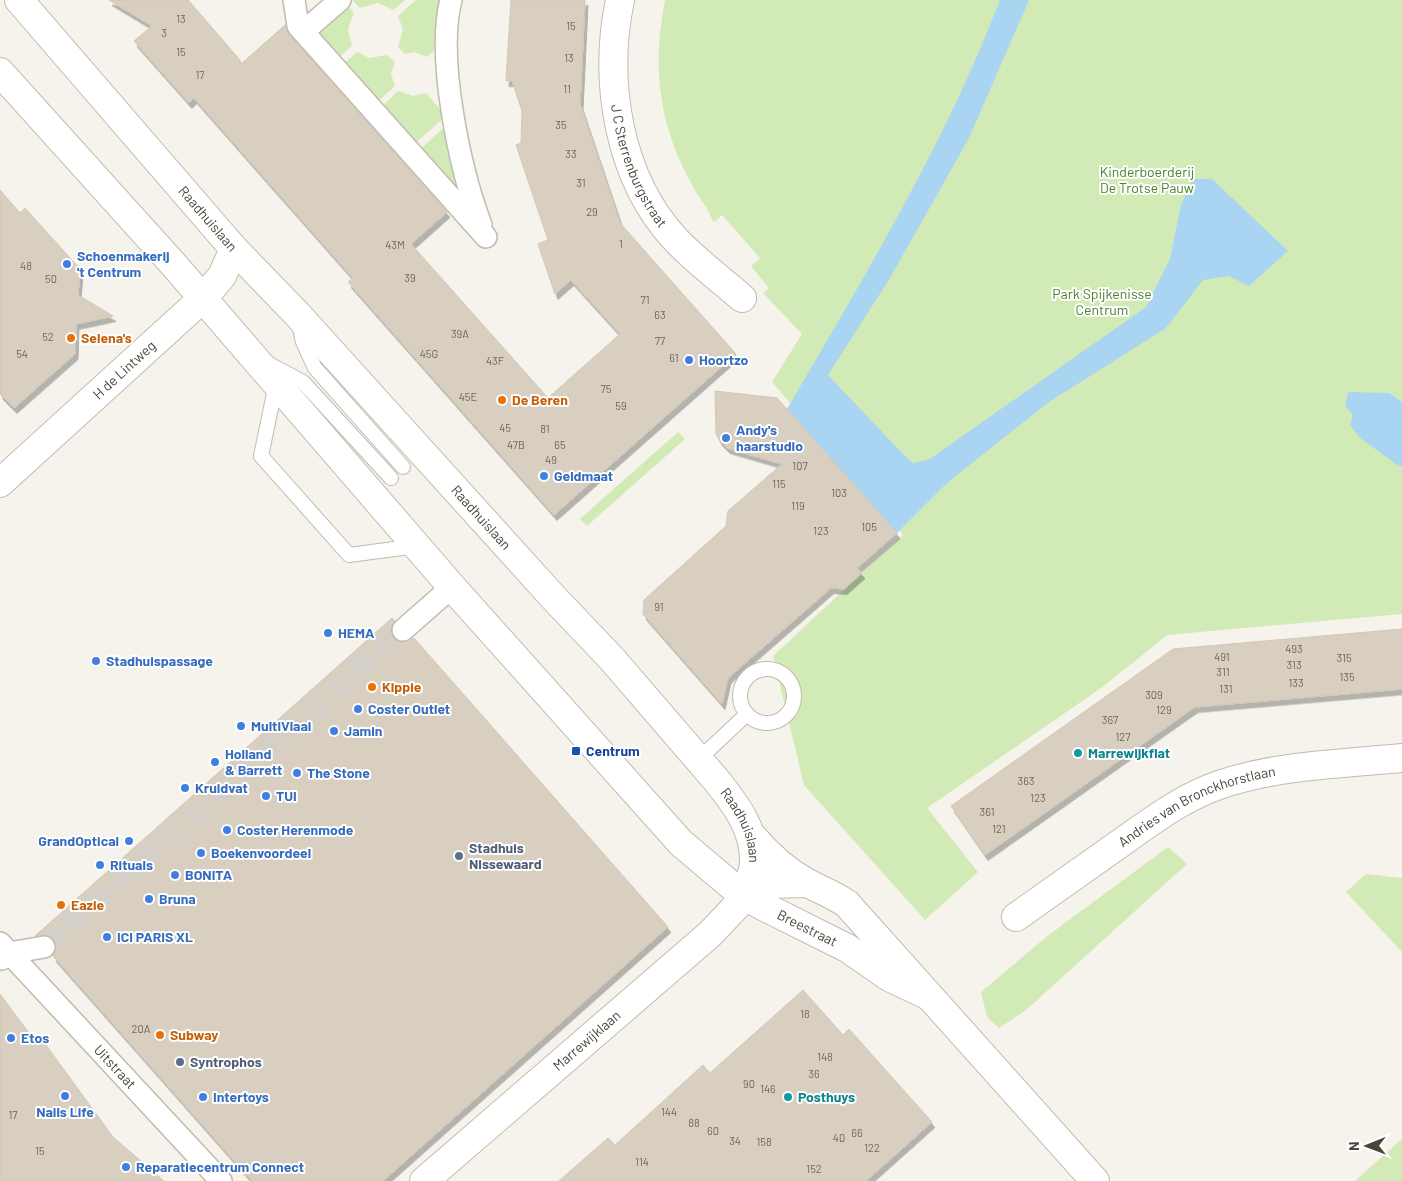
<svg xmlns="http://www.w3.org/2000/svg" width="1402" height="1181" viewBox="0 0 1402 1181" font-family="Barlow,sans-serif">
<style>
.green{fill:#d2eab5}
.water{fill:#a9d4f2}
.building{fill:#d8cfc1;stroke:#d3c7b4;filter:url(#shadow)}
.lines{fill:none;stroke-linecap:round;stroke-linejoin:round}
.pedestrian-tunnel{stroke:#d4d0c8;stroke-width:21;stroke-dasharray:21 11;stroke-linecap:butt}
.service-casing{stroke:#c2bbae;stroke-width:16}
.pedestrian-casing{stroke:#c2bbae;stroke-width:24}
.minor-casing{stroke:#c2bbae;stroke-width:30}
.service{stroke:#fff;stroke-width:14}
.pedestrian{stroke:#fff;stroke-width:21}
.minor{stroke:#fff;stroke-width:28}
.shop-dot{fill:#3f7fe0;stroke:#fff;stroke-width:2}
.food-dot{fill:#e8710a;stroke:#fff;stroke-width:2}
.transit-dot{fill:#1a4fb4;stroke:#fff;stroke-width:2}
.culture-dot{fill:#0f9aa8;stroke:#fff;stroke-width:2}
.service-dot{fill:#5c6f8a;stroke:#fff;stroke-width:2}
.labels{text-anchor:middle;stroke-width:4;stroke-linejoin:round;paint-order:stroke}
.number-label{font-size:11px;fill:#6e675b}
.street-label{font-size:14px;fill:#4b4439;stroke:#fff}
.park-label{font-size:14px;fill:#4a7f2a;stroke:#fff}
.shop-label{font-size:14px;font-weight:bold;fill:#366cbe;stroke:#fff;text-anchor:start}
.food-label{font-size:14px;font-weight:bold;fill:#c56008;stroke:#fff;text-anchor:start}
.transit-label{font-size:14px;font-weight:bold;fill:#164399;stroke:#fff;text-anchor:start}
.culture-label{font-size:14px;font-weight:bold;fill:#0d838f;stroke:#fff;text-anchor:start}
.service-label{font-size:14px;font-weight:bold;fill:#4e5e75;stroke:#fff;text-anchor:start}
</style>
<defs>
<filter id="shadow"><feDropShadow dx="3" dy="5.5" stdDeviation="0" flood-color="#0004"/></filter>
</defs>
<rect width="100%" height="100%" fill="#f6f3ec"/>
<g class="green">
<polygon points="352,0 405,0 393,10 378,3 360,8"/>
<polygon points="416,0 444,0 441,45 427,57 414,52 405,54 398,47 403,29 398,16"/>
<path d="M665,0H1402V614L1167,635L1104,686L927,808L978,872L925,920L804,785L773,656L903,535L772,382L802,334L763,293L769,288L751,266L760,258L722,215L714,222C709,215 709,211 704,204C661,139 650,75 665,0Z"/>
<polygon points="345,3 354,13 348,29 352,46 335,61 311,33"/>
<polygon points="357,52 369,58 387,55 395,62 391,74 395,86 374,105 340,67"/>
<polygon points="398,91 413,96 426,93 446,116 411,147 378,110"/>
<polygon points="450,122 463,188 454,196 416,153"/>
<polygon points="678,432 685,439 587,526 580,519"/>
<polygon points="1168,847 1187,864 1025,1011 999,1028 987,1017 981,992 1050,934"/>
<polygon points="1366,874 1402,878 1402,952 1346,892"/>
<polygon points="1402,1139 1402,1181 1355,1181"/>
</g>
<g class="water">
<path d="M1000,0H1029L969,138L890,278L828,375L901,452L913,463L930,459L1146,307L1170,259L1181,205L1193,179H1212L1288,251L1249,286L1229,276L1203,280L1166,328L1049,402L948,482L897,533L787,409C864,277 945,144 1000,0Z"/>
<polygon points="1348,392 1389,393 1402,402 1402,466 1396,464 1360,438 1350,425 1353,415 1345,406"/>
</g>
<g class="building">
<polygon points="109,0 188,0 240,60 240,65 285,25 294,40 447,212 411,244 548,398 620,334 571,280 555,294 538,244 548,240 516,145 521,143 522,111 512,81 506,81 511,0 585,0 580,104 620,223 736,354 554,515 348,282 353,278 268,182 194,98 189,103 134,41 152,26"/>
<polygon points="0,190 20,213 25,208 80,269 78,295 113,316 76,324 75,354 14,408 0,394"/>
<polygon points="715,391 777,398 897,533 857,568 862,573 844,589 831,588 728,678 722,704 643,614 644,600 726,526 728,511 782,464 727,448 720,441 716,434"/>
<polygon points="392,618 395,621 391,632 394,639 405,642 414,638 668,927 383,1181 252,1181 53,956 56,945 53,939 48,935 35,936"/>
<polygon points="1402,629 1402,689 1195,707 985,855 951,806 1173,649"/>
<polygon points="803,990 843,1035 849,1029 932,1122 866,1181 559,1181 608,1138 615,1145 703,1065 710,1073"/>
<polygon points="0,994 38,1045 43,1041 113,1137 164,1181 0,1181"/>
</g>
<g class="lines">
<polyline class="pedestrian-tunnel" points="44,947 403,630"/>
<defs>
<g id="service">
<polyline points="299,324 303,342 315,368 403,467"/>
<polyline points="269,364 303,382 391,478"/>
<polyline points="276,384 261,456 349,555 417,546"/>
<circle cx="767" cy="696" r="27"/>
<polyline points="699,759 747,714"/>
</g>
<g id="pedestrian">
<polyline points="294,0 298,26 486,237"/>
<path d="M451,0C436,58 460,169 481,225"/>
<polyline points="303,32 340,0"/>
<polyline points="403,630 452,587"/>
<path id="s1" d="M0,943L221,1181"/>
<polyline points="2,959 9,953 44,947"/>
</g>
<g id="minor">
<path id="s2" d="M19,0L234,249L297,314L553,597L612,659L717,781C737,806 755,830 754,863C753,874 748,886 745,897"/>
<path id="s3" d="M620,0C603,81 618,178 676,240C696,261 720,279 742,298"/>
<path id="s4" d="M0,72L174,265L452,587L681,843L745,897L847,948L889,977L927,995"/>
<path id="s5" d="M0,483L202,299L222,276L234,249"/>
<path d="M752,836C768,855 784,870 806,882C820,890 833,894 847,904L1095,1181"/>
<path id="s6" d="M1016,917C1049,894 1082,870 1115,847C1148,824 1181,798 1219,785C1277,765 1341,764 1402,758"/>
<path id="s7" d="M424,1181L710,934L745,897L769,884L807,883"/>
</g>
</defs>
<use href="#service" class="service-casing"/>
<use href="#pedestrian" class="pedestrian-casing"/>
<use href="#minor" class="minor-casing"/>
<use href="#service" class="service"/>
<use href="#pedestrian" class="pedestrian"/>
<use href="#minor" class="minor"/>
</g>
<g class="shop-dot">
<circle cx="67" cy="264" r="5"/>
<circle cx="689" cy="360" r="5"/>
<circle cx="726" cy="438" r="5"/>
<circle cx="544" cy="476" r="5"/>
<circle cx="328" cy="633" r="5"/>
<circle cx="96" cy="661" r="5"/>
<circle cx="358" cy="709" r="5"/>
<circle cx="241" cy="726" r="5"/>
<circle cx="334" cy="731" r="5"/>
<circle cx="215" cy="762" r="5"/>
<circle cx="297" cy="773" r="5"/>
<circle cx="185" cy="788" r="5"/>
<circle cx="266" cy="796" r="5"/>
<circle cx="227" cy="830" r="5"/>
<circle cx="129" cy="841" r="5"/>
<circle cx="201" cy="853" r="5"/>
<circle cx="100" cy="865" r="5"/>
<circle cx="175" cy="875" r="5"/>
<circle cx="149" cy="899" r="5"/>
<circle cx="107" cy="937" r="5"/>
<circle cx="11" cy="1038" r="5"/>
<circle cx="65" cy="1096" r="5"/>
<circle cx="203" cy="1097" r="5"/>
<circle cx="126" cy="1167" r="5"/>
</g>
<g class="food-dot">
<circle cx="71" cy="338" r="5"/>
<circle cx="502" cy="400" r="5"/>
<circle cx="372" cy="687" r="5"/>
<circle cx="61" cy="905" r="5"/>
<circle cx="160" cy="1035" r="5"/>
</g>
<rect class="transit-dot" x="571" y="746" width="10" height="10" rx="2.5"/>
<g class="culture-dot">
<circle cx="1078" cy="753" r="5"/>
<circle cx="788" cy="1097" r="5"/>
</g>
<g class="service-dot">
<circle cx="459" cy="856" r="5"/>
<circle cx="180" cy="1062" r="5"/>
</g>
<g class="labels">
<g class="number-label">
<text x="181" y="23">13</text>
<text x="571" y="30">15</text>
<text x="164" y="37">3</text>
<text x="181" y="56">15</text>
<text x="569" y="62">13</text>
<text x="200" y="79">17</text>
<text x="567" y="93">11</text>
<text x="561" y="129">35</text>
<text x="571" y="158">33</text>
<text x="581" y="187">31</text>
<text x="592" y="216">29</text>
<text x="621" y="248">1</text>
<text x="395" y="249">43M</text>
<text x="26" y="270">48</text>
<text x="410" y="282">39</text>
<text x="51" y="283">50</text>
<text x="645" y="304">71</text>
<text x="660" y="319">63</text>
<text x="460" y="338">39A</text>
<text x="48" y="341">52</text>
<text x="660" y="345">77</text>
<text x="22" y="358">54</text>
<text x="429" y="358">45G</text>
<text x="674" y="362">61</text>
<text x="495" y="365">43F</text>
<text x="606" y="393">75</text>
<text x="468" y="401">45E</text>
<text x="621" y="410">59</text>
<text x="505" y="432">45</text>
<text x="545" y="433">81</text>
<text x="516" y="449">47B</text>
<text x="560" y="449">65</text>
<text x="551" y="464">49</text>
<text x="800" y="470">107</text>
<text x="779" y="488">115</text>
<text x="839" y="497">103</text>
<text x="798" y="510">119</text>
<text x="869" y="531">105</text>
<text x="821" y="535">123</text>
<text x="659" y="611">91</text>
<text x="1294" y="653">493</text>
<text x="1222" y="661">491</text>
<text x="1344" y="662">315</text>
<text x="1294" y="669">313</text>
<text x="1223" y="676">311</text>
<text x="1347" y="681">135</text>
<text x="1296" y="687">133</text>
<text x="1226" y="693">131</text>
<text x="1154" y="699">309</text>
<text x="1164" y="714">129</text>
<text x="1110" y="724">367</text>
<text x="1123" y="741">127</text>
<text x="1026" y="785">363</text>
<text x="1038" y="802">123</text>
<text x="987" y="816">361</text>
<text x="999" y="833">121</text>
<text x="805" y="1018">18</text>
<text x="141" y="1033">20A</text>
<text x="825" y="1061">148</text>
<text x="814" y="1078">36</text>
<text x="749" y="1088">90</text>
<text x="768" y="1093">146</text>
<text x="669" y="1116">144</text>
<text x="13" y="1119">17</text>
<text x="694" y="1127">88</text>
<text x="713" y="1135">60</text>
<text x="857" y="1137">66</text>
<text x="839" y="1142">40</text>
<text x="735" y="1145">34</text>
<text x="764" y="1146">158</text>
<text x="872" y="1152">122</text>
<text x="40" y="1155">15</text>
<text x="642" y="1166">114</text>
<text x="814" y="1173">152</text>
</g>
<g class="street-label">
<text dy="5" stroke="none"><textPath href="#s3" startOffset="171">J C Sterrenburgstraat</textPath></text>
<text dy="5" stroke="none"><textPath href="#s2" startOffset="289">Raadhuislaan</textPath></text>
<text dy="5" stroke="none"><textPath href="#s5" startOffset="168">H de Lintweg</textPath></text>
<text dy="5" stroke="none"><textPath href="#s2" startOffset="694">Raadhuislaan</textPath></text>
<text dy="5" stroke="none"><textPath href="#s6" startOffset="214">Andries van Bronckhorstlaan</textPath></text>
<text dy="5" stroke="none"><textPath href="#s2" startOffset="1099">Raadhuislaan</textPath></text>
<text dy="5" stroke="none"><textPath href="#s4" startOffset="1182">Breestraat</textPath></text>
<text dy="5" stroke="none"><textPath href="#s7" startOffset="215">Marrewijklaan</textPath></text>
<text dy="5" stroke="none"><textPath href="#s1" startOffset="169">Uitstraat</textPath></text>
</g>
<g class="park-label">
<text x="1147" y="177">Kinderboerderij<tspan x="1147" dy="16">De Trotse Pauw</tspan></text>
<text x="1102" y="299">Park Spijkenisse<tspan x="1102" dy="16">Centrum</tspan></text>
</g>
<g class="shop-label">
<text x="77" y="261">Schoenmakerij<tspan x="77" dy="16">'t Centrum</tspan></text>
<text x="699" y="365">Hoortzo</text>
<text x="736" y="435">Andy's<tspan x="736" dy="16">haarstudio</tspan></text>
<text x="554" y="481">Geldmaat</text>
<text x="338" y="638">HEMA</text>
<text x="106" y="666">Stadhuispassage</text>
<text x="368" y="714">Coster Outlet</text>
<text x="251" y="731">MultiVlaai</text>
<text x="344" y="736">Jamin</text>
<text x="225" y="759">Holland<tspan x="225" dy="16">&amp; Barrett</tspan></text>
<text x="307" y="778">The Stone</text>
<text x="195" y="793">Kruidvat</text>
<text x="276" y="801">TUI</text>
<text x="237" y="835">Coster Herenmode</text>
<text x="119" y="846" text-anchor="end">GrandOptical</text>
<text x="211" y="858">Boekenvoordeel</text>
<text x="110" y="870">Rituals</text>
<text x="185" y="880">BONITA</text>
<text x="159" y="904">Bruna</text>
<text x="117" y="942">ICI PARIS XL</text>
<text x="21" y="1043">Etos</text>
<text x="213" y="1102">Intertoys</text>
<text x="65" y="1117" text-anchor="middle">Nails Life</text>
<text x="136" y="1172">Reparatiecentrum Connect</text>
</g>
<g class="food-label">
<text x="81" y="343">Selena's</text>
<text x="512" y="405">De Beren</text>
<text x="382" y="692">Kippie</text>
<text x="71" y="910">Eazie</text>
<text x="170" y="1040">Subway</text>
</g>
<g class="transit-label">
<text x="586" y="756">Centrum</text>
</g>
<g class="culture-label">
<text x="1088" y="758">Marrewijkflat</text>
<text x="798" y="1102">Posthuys</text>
</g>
<g class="service-label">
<text x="469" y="853">Stadhuis<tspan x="469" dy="16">Nissewaard</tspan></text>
<text x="190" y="1067">Syntrophos</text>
</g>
</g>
<g transform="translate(1367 1146) rotate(269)" stroke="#ffffff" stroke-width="4" paint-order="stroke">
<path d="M0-4L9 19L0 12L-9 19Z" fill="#4b4439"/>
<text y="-8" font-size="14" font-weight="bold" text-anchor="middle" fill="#4b4439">N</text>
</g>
</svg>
